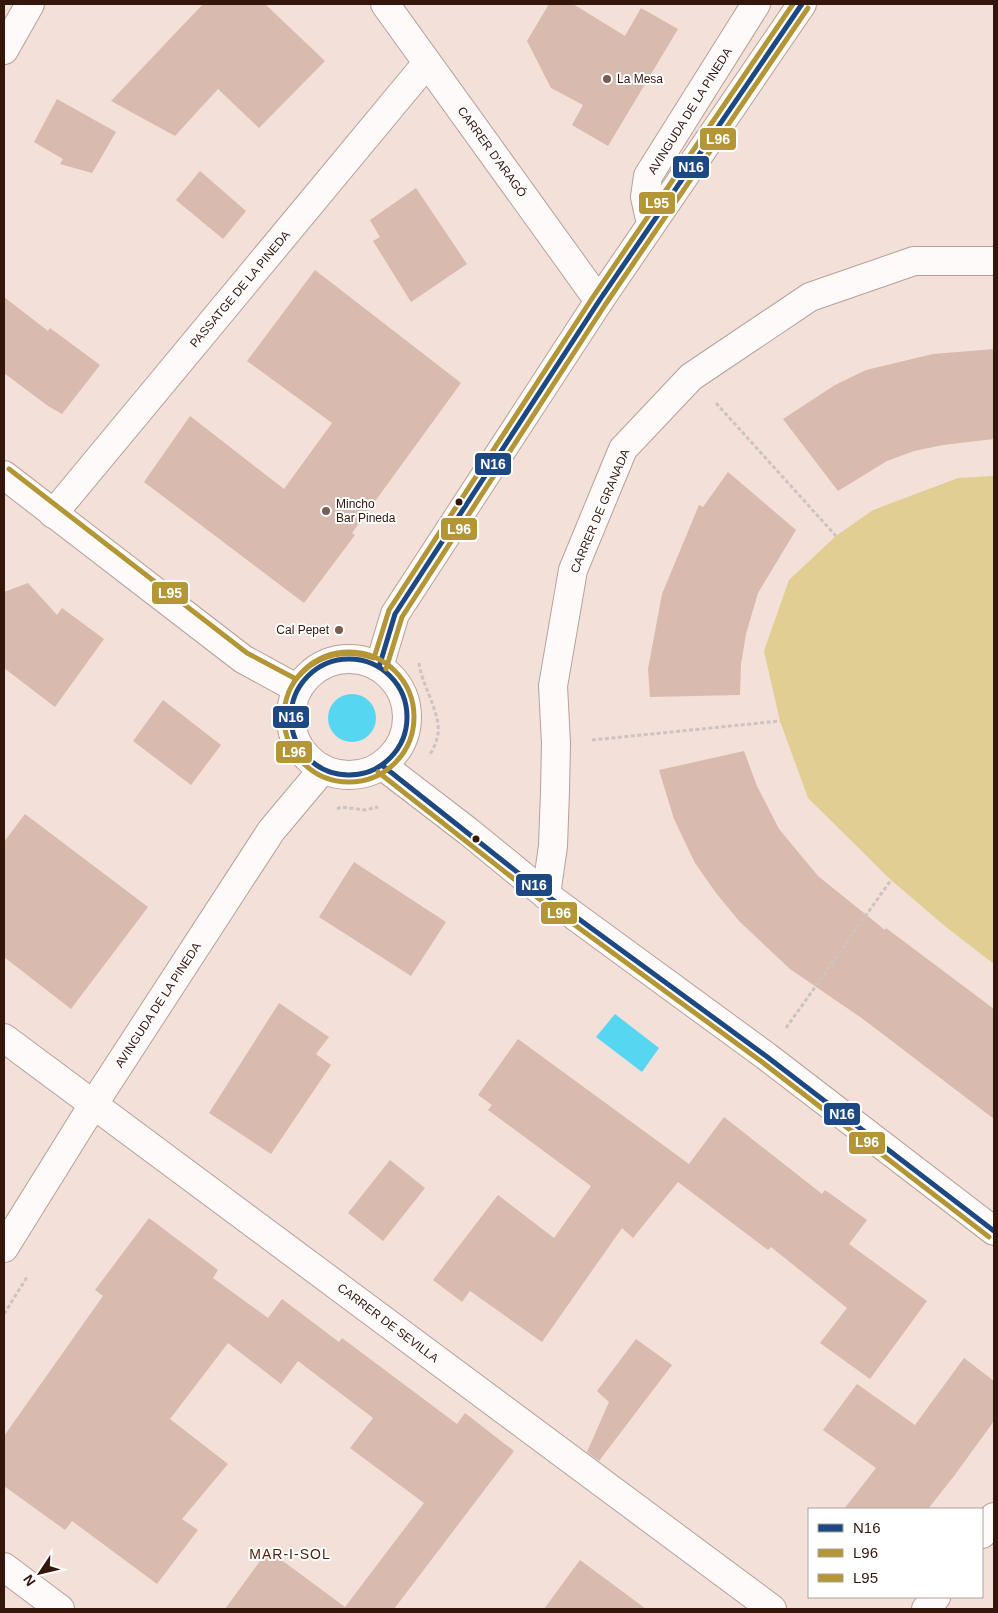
<svg xmlns="http://www.w3.org/2000/svg" width="998" height="1613" viewBox="0 0 998 1613" font-family="Helvetica,sans-serif">
<style>
.green{fill:#e0ce93}
.water{fill:#57d6f2}
.building{fill:#d8baaf}
.lines{fill:none;stroke-linecap:round;stroke-linejoin:round}
.street-casing{stroke:#b8a098;stroke-width:30}
.path{stroke:#cdc3c0;stroke-width:3;stroke-dasharray:4 2.5;stroke-linecap:butt}
.street{stroke:#fdfaf9;stroke-width:28}
.bus-1-casing{stroke:#fff;stroke-width:9}
.bus-2-casing{stroke:#fff;stroke-width:9}
.bus-3-casing{stroke:#fff;stroke-width:9}
.bus-1{stroke:#1c4883;stroke-width:5}
.bus-2{stroke:#b49637;stroke-width:5}
.bus-3{stroke:#b49637;stroke-width:5}
.poi-dot{fill:#785d53;stroke:#fff;stroke-width:2}
.bus-dot{fill:#35160b;stroke:#fff;stroke-width:2}
.labels{text-anchor:middle;stroke-width:4;stroke-linejoin:round;paint-order:stroke}
.poi-label{font-size:12px;fill:#35160b;stroke:#fff;text-anchor:start}
.street-label{font-size:12px;fill:#35160b;stroke:#fff}
.neighbourhood-label{font-size:14px;letter-spacing:1px;fill:#56200c;stroke:#fff}
.line-badge{stroke:#fff;stroke-width:2}
.badge-label{font-size:14px;text-anchor:middle;font-weight:bold;fill:#fff}
</style>
<rect width="100%" height="100%" fill="#f3e0d9"/>
<polygon class="green" points="994,476 994,964 946,927 891,880 808,798 780,721 764,651 789,580 836,536 873,510 958,478"/>
<g class="water">
<circle cx="352" cy="718" r="24"/>
<polygon points="615,1014 659,1048 642,1072 596,1037"/>
</g>
<g class="building">
<polygon points="203,4 265,4 325,61 259,128 218,89 175,136 111,101"/>
<polygon points="549,4 573,4 625,36 641,8 678,29 608,146 572,125 583,105 551,88 527,41"/>
<polygon points="57,99 116,132 92,173 60,164 63,159 34,142"/>
<polygon points="200,171 246,211 223,239 176,200"/>
<polygon points="416,188 467,264 411,302 373,241 380,237 370,220"/>
<polygon points="315,270 461,383 352,533 355,535 304,603 144,482 190,416 284,489 332,423 247,361"/>
<polygon points="4,297 48,331 50,328 100,365 62,414 48,406 4,373"/>
<polygon points="994,349 994,439 943,445 914,451 887,461 838,491 783,419 835,385 866,370 933,354"/>
<polygon points="728,472 796,530 758,593 746,634 741,664 740,695 650,697 648,669 662,594 699,505 703,507"/>
<polygon points="28,583 57,615 62,608 104,639 55,707 4,668 4,592"/>
<polygon points="163,700 221,745 191,785 133,741"/>
<polygon points="744,751 757,786 779,829 818,876 885,930 886,928 994,1009 994,1119 863,1019 790,969 739,921 716,893 695,863 683,838 674,819 659,770"/>
<polygon points="25,814 148,907 71,1009 4,957 4,842"/>
<polygon points="354,862 446,922 411,976 319,917"/>
<polygon points="279,1003 329,1037 316,1054 331,1065 271,1154 209,1113"/>
<polygon points="518,1039 689,1164 724,1117 822,1194 825,1190 867,1220 849,1244 927,1301 870,1379 820,1343 847,1308 771,1247 768,1250 678,1182 633,1238 622,1228 542,1342 470,1291 462,1302 433,1280 498,1195 554,1238 591,1186 488,1110 492,1105 478,1095"/>
<polygon points="390,1160 425,1188 383,1241 348,1213"/>
<polygon points="149,1218 218,1270 213,1278 268,1318 282,1299 339,1342 342,1338 457,1424 465,1413 514,1451 394,1609 225,1609 268,1550 345,1607 424,1503 350,1448 373,1418 298,1361 281,1384 228,1343 170,1419 228,1464 182,1519 198,1530 157,1584 72,1521 65,1530 4,1486 4,1436 103,1296 95,1290"/>
<polygon points="636,1339 672,1365 599,1461 587,1452 609,1402 597,1391"/>
<polygon points="964,1358 994,1381 994,1421 954,1476 928,1509 844,1509 876,1468 823,1430 857,1384 915,1425"/>
<polygon points="580,1560 646,1609 544,1609"/>
</g>
<g class="lines">
<defs>
<g id="street">
<polyline points="385,4 599,301"/>
<polyline points="4,50 30,4"/>
<polyline points="651,224 645,197 648,176 756,4"/>
<polyline points="4,475 243,659 298,689"/>
<polyline points="53,514 427,63"/>
<circle cx="349" cy="717" r="58"/>
<polyline points="379,667 395,614 599,301 802,4"/>
<polyline points="383,766 469,832 546,895 766,1056 994,1231"/>
<polyline points="546,895 553,846 555,791 556,743 553,686 573,570 623,449 691,377 810,297 914,261 994,261"/>
<polyline points="4,1038 772,1609"/>
<polyline points="4,1248 93,1105 271,831 323,769"/>
<polyline points="982,1534 994,1517"/>
<polyline points="4,1567 60,1609"/>
<polyline points="926,1609 936,1597"/>
</g>
</defs>
<use href="#street" class="street-casing"/>
<g class="path">
<polyline points="716,403 836,536"/>
<path d="M419,663C421,684 444,718 437,738C436,744 432,751 429,756"/>
<polyline points="592,740 780,721"/>
<polyline points="337,809 341,807 365,810 378,807"/>
<polyline points="786,1028 891,880"/>
<polyline points="4,1314 27,1277"/>
</g>
<use href="#street" class="street"/>
<defs>
<g id="bus-1">
<circle cx="349" cy="717" r="58"/>
<polyline points="379,667 395,614 599,301 802,4"/>
<polyline points="383,766 546,895 766,1056 994,1231"/>
</g>
<g id="bus-2">
<circle cx="349" cy="717" r="65"/>
<polyline points="386,669 402,617 605,305 808,8"/>
<polyline points="378,772 542,901 762,1062 989,1237"/>
</g>
<path id="bus-3" d="M9,469L247,653L296,679C317,655 343,648 374,658L389,610L593,297L793,4"/>
</defs>
<use href="#bus-1" class="bus-1-casing"/>
<use href="#bus-2" class="bus-2-casing"/>
<use href="#bus-3" class="bus-3-casing"/>
<use href="#bus-1" class="bus-1"/>
<use href="#bus-2" class="bus-2"/>
<use href="#bus-3" class="bus-3"/>
</g>
<g class="poi-dot">
<circle cx="607" cy="79" r="5"/>
<circle cx="326" cy="511" r="5"/>
<circle cx="339" cy="630" r="5"/>
</g>
<g class="bus-dot">
<circle cx="459" cy="502" r="4.5"/>
<circle cx="476" cy="839" r="4.5"/>
</g>
<g class="labels">
<g class="poi-label">
<text x="617" y="83">La Mesa</text>
<text x="336" y="508">Mincho<tspan x="336" dy="14">Bar Pineda</tspan></text>
<text x="329" y="634" text-anchor="end">Cal Pepet</text>
</g>
<g class="street-label">
<text transform="translate(690 111) rotate(-58)" y="4">AVINGUDA DE LA PINEDA</text>
<text transform="translate(492 152) rotate(54)" y="4">CARRER D'ARAGÓ</text>
<text transform="translate(240 289) rotate(-50)" y="4">PASSATGE DE LA PINEDA</text>
<text transform="translate(600 511) rotate(-67)" y="4">CARRER DE GRANADA</text>
<text transform="translate(158 1005) rotate(-57)" y="4">AVINGUDA DE LA PINEDA</text>
<text transform="translate(388 1323) rotate(37)" y="4">CARRER DE SEVILLA</text>
</g>
<g class="neighbourhood-label">
<text x="290" y="1559">MAR-I-SOL</text>
</g>
</g>
<g class="line-badge">
<rect x="699" y="127" width="38" height="24" rx="5" fill="#b49637"/>
<rect x="672" y="155" width="38" height="24" rx="5" fill="#1c4883"/>
<rect x="638" y="191" width="38" height="24" rx="5" fill="#b49637"/>
<rect x="474" y="452" width="38" height="24" rx="5" fill="#1c4883"/>
<rect x="440" y="517" width="38" height="24" rx="5" fill="#b49637"/>
<rect x="151" y="581" width="38" height="24" rx="5" fill="#b49637"/>
<rect x="272" y="705" width="38" height="24" rx="5" fill="#1c4883"/>
<rect x="275" y="740" width="38" height="24" rx="5" fill="#b49637"/>
<rect x="515" y="873" width="38" height="24" rx="5" fill="#1c4883"/>
<rect x="540" y="901" width="38" height="24" rx="5" fill="#b49637"/>
<rect x="823" y="1102" width="38" height="24" rx="5" fill="#1c4883"/>
<rect x="848" y="1131" width="38" height="24" rx="5" fill="#b49637"/>
</g>
<g class="badge-label">
<text x="718" y="144">L96</text>
<text x="691" y="172">N16</text>
<text x="657" y="208">L95</text>
<text x="493" y="469">N16</text>
<text x="459" y="534">L96</text>
<text x="170" y="598">L95</text>
<text x="291" y="722">N16</text>
<text x="294" y="757">L96</text>
<text x="534" y="890">N16</text>
<text x="559" y="918">L96</text>
<text x="842" y="1119">N16</text>
<text x="867" y="1147">L96</text>
</g>
<rect width="998" height="1613" fill="none" stroke="#35160b" stroke-width="10"/>
<rect x="808" y="1508" width="175" height="90" fill="#ffffff" stroke="#aea29d"/>
<rect x="818" y="1524" width="25" height="8" fill="#1c4883" stroke="#aea29d"/>
<text x="853" y="1533" font-size="15" fill="#35160b">N16</text>
<rect x="818" y="1549" width="25" height="8" fill="#b49637" stroke="#aea29d"/>
<text x="853" y="1558" font-size="15" fill="#35160b">L96</text>
<rect x="818" y="1574" width="25" height="8" fill="#b49637" stroke="#aea29d"/>
<text x="853" y="1583" font-size="15" fill="#35160b">L95</text>
<g transform="translate(40 1573) rotate(235)" stroke="#ffffff" stroke-width="4" paint-order="stroke">
<path d="M0-4L9 19L0 12L-9 19Z" fill="#35160b"/>
<text y="-8" font-size="14" font-weight="bold" text-anchor="middle" fill="#35160b">N</text>
</g>
</svg>
